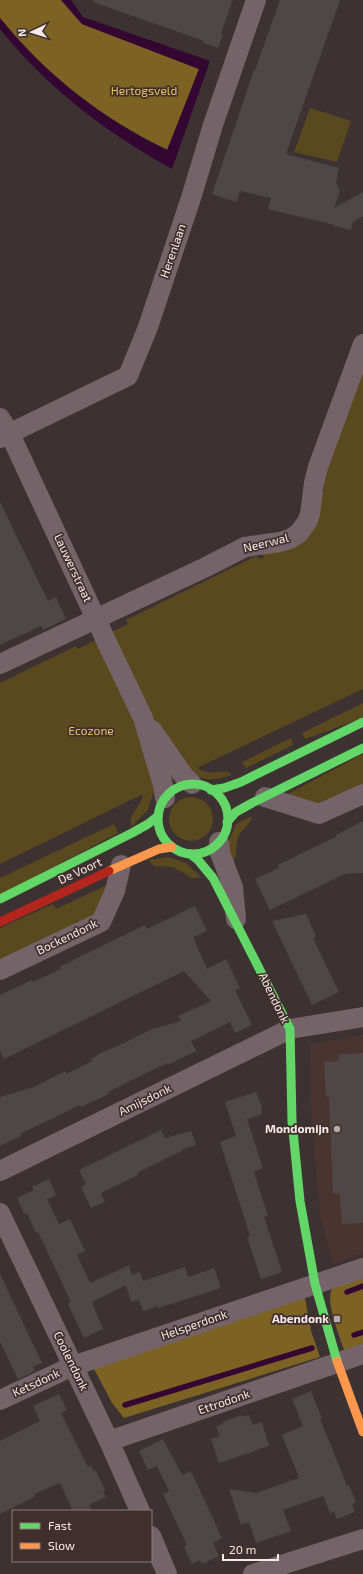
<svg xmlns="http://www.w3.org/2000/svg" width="363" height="1574" viewBox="0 0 363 1574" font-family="'Exo 2',sans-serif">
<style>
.built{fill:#4a3430}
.green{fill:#5a481e}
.forest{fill:#7c6323}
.water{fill:#330731}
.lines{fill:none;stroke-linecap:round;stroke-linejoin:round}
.stream{stroke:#330731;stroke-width:5.5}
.building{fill:#4e4745}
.street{stroke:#746469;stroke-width:20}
.fast{stroke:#63d668;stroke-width:9}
.slow{stroke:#ff974d;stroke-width:9}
.jam{stroke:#b3261e;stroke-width:9}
.poi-dot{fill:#b6aaa9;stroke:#412f2d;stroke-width:1.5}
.labels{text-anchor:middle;stroke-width:3.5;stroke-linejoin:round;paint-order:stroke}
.park-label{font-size:12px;fill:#eac460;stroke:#412f2d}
.street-label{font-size:12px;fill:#f7ebe9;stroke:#412f2d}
.poi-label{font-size:12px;font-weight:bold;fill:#f7ebe9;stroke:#412f2d;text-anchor:end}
</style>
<rect width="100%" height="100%" fill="#3c3232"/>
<polygon class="built" points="363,1035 363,1253 333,1264 320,1216 311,1108 310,1044"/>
<g class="green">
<polygon points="310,108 351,121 337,162 294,152"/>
<path d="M363,360V689L197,768C211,778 225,766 232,775C212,780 207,783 190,771L155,788L148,810L132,826C126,814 142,807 143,794L0,864V683L76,646L78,649L128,624L126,620L256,556L260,559L265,557L258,552L276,550L320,489L324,492V486L322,483Z"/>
<polygon points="363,703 363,718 305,739 302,733"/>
<polygon points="291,738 293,745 246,768 242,762"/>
<polygon points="363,754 363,789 321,808 286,795"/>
<circle cx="191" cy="819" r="22"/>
<path d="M252,816C251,824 242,829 238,837C235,845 238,856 233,861L227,845L229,840L236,824Z"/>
<polygon points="114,824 118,833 0,895 0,878"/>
<polygon points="168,857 186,863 201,877 192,878 173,867 154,866 149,860"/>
<polygon points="109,884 97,916 0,964 0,928 53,904 56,909"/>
</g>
<g class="forest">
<path d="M0,0H61L82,24L199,69L168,150C103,119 45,74 0,18Z"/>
<path d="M363,1276V1344L344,1350C340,1337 325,1301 332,1289C337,1281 354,1279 363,1276Z"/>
<polygon points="305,1298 311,1331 320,1357 124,1418 112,1403 93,1367"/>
</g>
<path class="water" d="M61,0H71L83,17L210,61L172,169C107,133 47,88 0,29V18C45,74 102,119 167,150L199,69L82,24Z"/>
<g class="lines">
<g class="stream">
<polyline points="347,1292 363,1286"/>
<polyline points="354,1335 363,1332"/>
<polyline points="125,1405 312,1348"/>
</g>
</g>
<g class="building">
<polygon points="93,0 233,0 221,33 223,34 218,48 204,43 204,41 93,2"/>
<polygon points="280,0 340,0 286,154 339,168 336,183 340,191 334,208 363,192 363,216 353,222 351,230 334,226 334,225 268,209 271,198 240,191 236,202 212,194 254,70 255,70"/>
<polygon points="0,502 48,601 56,597 66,619 43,630 41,626 0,645"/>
<polygon points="363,821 363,873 345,874 270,910 255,879 279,868 278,865 337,836 336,835"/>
<polygon points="195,906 207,931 193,937 207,969 226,959 240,988 235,990 252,1025 235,1033 230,1022 191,1041 196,1051 168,1065 167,1063 108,1092 109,1094 81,1107 80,1105 20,1134 21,1136 0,1146 0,1097 34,1087 65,1071 66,1074 92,1061 91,1059 98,1055 98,1054 122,1044 152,1029 181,1021 178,1016 211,1001 184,971 4,1059 0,1051 0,995 32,980 33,982 61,969 60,966 73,961 73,960 145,925 147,929"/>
<polygon points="306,914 316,936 313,938 339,992 312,1005 272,921"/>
<polygon points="363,1053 363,1223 342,1224 340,1194 333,1194 329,1097 326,1097 324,1062 339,1061 339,1054"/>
<polygon points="256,1092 261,1104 262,1114 247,1119 263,1168 254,1172 268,1216 264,1217 282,1272 261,1279 247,1237 250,1236 220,1142 236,1136 225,1102"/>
<polygon points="161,1130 165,1138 191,1131 196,1145 183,1149 183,1150 137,1173 138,1175 101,1193 105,1202 91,1208 81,1187 86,1184 79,1170"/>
<polygon points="49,1179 56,1195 47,1199 59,1224 70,1219 85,1251 77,1255 90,1283 129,1265 132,1275 140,1272 143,1281 185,1267 188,1277 214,1268 221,1288 158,1308 158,1306 143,1311 139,1300 131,1302 126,1285 92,1302 103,1329 84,1338 68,1304 71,1302 38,1232 36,1233 27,1213 24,1214 17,1198 34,1190 32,1187"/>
<polygon points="0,1274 42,1363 33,1367 35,1371 18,1379 0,1342"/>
<polygon points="311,1391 322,1418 320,1419 334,1453 347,1486 349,1485 356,1503 352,1504 355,1512 337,1519 334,1512 330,1513 323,1496 283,1510 291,1531 256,1543 249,1522 241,1525 229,1489 256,1493 299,1478 282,1435 303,1426 292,1399"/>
<polygon points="59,1394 67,1410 61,1413 88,1467 91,1465 94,1472 96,1471 105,1490 103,1491 106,1497 89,1505 92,1511 73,1511 60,1483 34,1494 36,1496 0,1514 0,1441 40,1421 33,1406"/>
<polygon points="242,1415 243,1417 249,1415 253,1425 262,1422 269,1446 219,1463 211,1439 220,1436 216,1426 223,1424 222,1422"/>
<polygon points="163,1439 182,1475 191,1471 222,1538 213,1543 219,1556 202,1564 200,1560 192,1564 184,1547 187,1545 163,1494 169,1491 157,1466 148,1470 139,1451"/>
</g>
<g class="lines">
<g class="street">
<polyline points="0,418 10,434 109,647 143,718 163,785 165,798"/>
<polyline points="0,438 128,376 148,327 191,198 213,125 256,0"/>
<polyline points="0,664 206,567 245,547 280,542 290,539 299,533 307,522 310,514 314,483 318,467 363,344"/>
<polyline points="152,730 183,775 192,784"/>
<polyline points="265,797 319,814 363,794"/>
<polyline points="219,842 220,853 233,887 236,919"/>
<polyline points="0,970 101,922 115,891 121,865"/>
<polyline points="0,1171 290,1029 363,1017"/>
<polyline points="0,1213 109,1441 140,1511"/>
<polyline points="0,1400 73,1366 363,1268"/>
<polyline points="109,1441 363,1354"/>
<polyline points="151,1536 167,1574"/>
<polyline points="253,1574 363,1539"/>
</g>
<g class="fast">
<circle cx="193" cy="819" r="35"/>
<polyline points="211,790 224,788 241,782 363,722"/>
<polyline points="227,822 236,812 252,803 363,748"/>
<polyline points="190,854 198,860 213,878 290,1029 292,1121 300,1201 315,1284 337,1361"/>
<polyline points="0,899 132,833 148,824 158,816"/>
</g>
<g class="slow">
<polyline points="109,871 159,849 172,847"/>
<polyline points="337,1361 363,1432"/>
</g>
<polyline class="jam" points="0,922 109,871"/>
</g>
<g class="poi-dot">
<circle cx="337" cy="1129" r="4"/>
<rect x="333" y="1315" width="8" height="8" rx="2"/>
</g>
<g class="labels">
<g class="park-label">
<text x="144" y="95">Hertogsveld</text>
<text x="91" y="735">Ecozone</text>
</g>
<g class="street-label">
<text transform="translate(173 251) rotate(-71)" y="4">Herenlaan</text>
<text transform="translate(266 543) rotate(-14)" y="4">Neerwal</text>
<text transform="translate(73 568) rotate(65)" y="4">Lauwerstraat</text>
<text transform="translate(80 871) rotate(-25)" y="4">De Voort</text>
<text transform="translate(67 937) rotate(-26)" y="4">Bockendonk</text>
<text transform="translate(274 998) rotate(64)" y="4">Abendonk</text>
<text transform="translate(145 1100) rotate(-26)" y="4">Amijsdonk</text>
<text transform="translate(194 1325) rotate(-19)" y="4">Helsperdonk</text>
<text transform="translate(71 1361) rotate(64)" y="4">Coolendonk</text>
<text transform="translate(36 1383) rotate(-25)" y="4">Ketsdonk</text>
<text transform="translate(224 1402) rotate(-19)" y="4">Ettrodonk</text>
</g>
<g class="poi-label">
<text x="329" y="1133">Mondomijn</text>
<text x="329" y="1323">Abendonk</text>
</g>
</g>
<rect x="12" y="1510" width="140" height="52" fill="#412f2d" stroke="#8a7a78"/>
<rect x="20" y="1523" width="20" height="6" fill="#63d668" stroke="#8a7a78"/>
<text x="48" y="1530" font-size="12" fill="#f7ebe9">Fast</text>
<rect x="20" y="1543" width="20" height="6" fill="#ff974d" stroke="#8a7a78"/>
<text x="48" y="1550" font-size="12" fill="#f7ebe9">Slow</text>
<g transform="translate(32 32) rotate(266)" stroke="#412f2d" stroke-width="3" paint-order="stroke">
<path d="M0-3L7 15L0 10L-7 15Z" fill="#f7ebe9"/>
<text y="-6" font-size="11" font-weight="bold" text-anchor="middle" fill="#f7ebe9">N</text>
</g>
<path d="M223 1554v6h55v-6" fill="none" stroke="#f7ebe9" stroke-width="2"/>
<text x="229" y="1554" font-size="12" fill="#f7ebe9" stroke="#412f2d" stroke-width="3" paint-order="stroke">20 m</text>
</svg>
